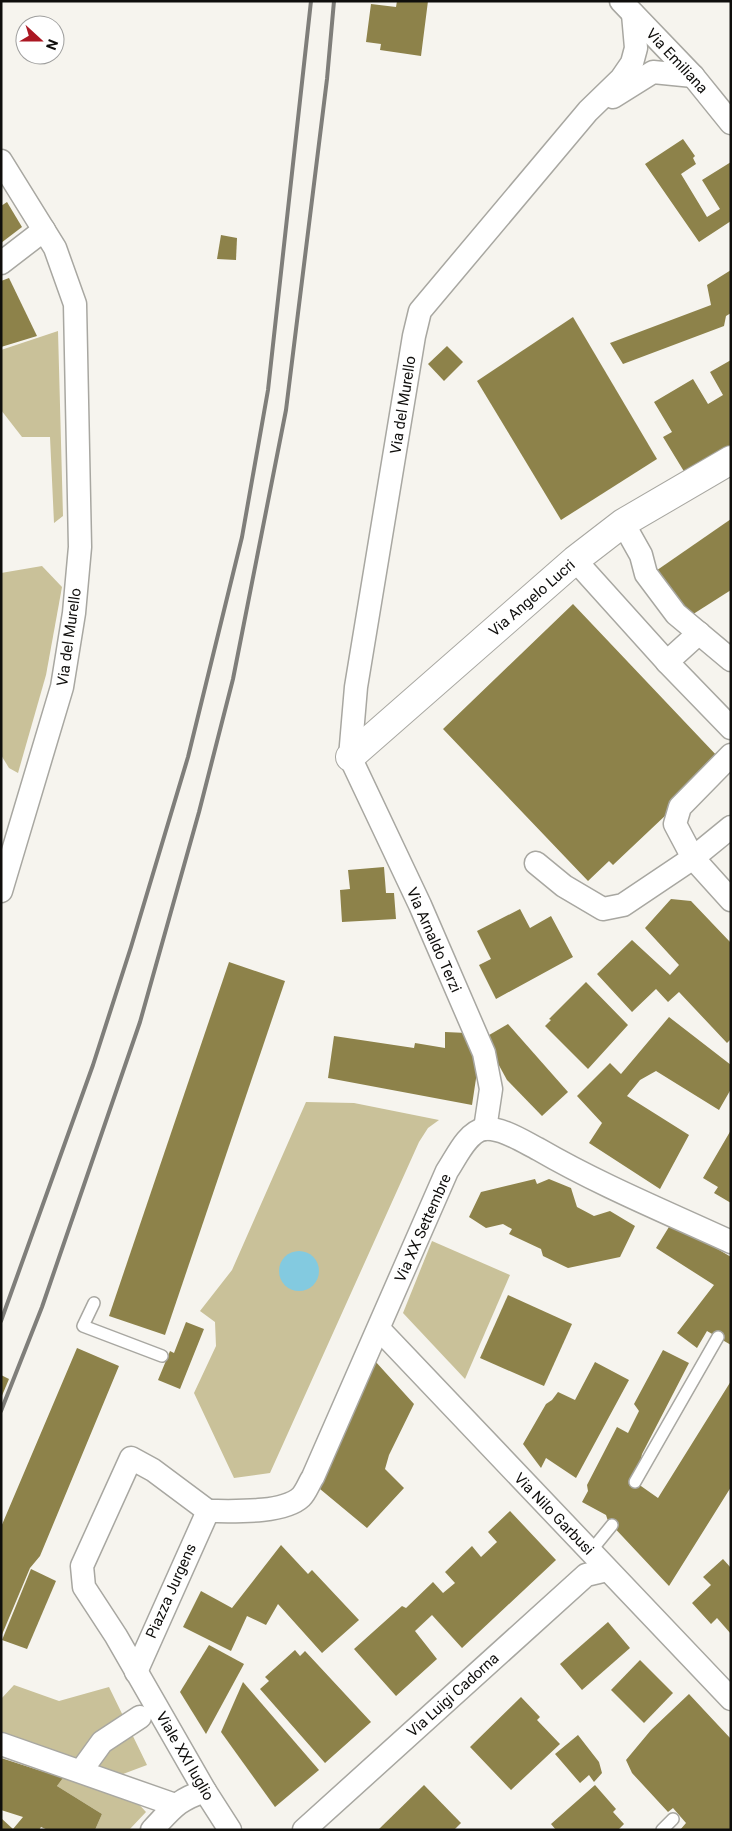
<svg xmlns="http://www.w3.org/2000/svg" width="732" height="1831" viewBox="0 0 732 1831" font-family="Roboto,sans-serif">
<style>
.green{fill:#c9c199}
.water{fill:#83cae0}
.building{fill:#8d824a}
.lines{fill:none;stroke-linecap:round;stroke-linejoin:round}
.service-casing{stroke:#a8a7a1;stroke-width:14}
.minor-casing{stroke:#a8a7a1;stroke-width:25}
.tertiary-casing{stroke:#a8a7a1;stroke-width:30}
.service{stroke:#fff;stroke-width:11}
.minor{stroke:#fff;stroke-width:22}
.tertiary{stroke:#fff;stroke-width:28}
.rail{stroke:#7f7e7a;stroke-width:4}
.labels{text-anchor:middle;stroke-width:4;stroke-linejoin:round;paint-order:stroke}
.street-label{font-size:15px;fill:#0f0e0c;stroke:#fff}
</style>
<rect width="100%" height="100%" fill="#f6f4ee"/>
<g class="green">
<polygon points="58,331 63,516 54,523 50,437 22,437 1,410 1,350"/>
<polygon points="42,566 62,587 46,675 18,773 9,768 1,755 1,573"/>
<polygon points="306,1102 354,1103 439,1120 428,1128 419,1142 270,1473 234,1478 194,1393 216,1346 215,1322 200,1311 232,1270"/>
<polygon points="432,1241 510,1275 465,1379 403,1313"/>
<polygon points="14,1685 59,1701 109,1687 147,1765 123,1774 1,1736 1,1699"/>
<polygon points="63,1778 134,1799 146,1812 129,1830 95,1830 102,1814 57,1786"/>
</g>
<circle class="water" cx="299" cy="1271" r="20"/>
<g class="building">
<polygon points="397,1 428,1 421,56 380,50 381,44 366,42 371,4 396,7"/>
<polygon points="683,139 695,156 693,158 696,164 681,174 707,217 720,209 702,180 731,162 731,221 699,242 645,164"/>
<polygon points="7,202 22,227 1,243 1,206"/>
<polygon points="221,235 237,238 236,260 217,259"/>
<polygon points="731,270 731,313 726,316 724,326 623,364 610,343 711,305 707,285"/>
<polygon points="9,278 37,336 1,347 1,281"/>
<polygon points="573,317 657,459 561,520 477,381"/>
<polygon points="447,346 463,362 444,381 428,364"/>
<polygon points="731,360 731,450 688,478 663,437 672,432 654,402 693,379 708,404 723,395 710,372"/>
<polygon points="731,519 731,590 687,618 650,575"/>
<polygon points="573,604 719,758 704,779 613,865 609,861 588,881 443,729"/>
<polygon points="384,867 386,893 394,893 396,919 342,922 340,890 350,889 348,870"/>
<polygon points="671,899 691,901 731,943 731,1039 727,1043 679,992 668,1002 656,989 632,1012 597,974 632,940 670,975 679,965 645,928"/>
<polygon points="520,909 530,928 551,916 573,957 496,999 479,965 491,959 477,931"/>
<polygon points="229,962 285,981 165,1335 109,1316"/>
<polygon points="586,982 628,1025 588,1069 545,1026 551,1020 549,1019"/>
<polygon points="669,1017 731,1065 731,1089 719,1110 656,1071 640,1080 627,1096 689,1135 660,1189 589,1143 602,1123 577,1096 610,1063 621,1074"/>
<polygon points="508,1024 568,1092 542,1116 507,1080 484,1038"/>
<polygon points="445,1032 467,1033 479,1059 472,1105 328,1078 334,1036 414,1048 415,1043 445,1048"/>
<polygon points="731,1130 731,1203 714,1193 718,1187 703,1178"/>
<polygon points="535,1179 537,1184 549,1179 571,1188 577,1207 594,1216 610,1211 635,1226 620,1257 568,1268 543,1256 541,1249 509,1234 512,1229 503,1224 486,1228 469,1217 481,1192"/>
<polygon points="672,1222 731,1257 731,1345 707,1331 697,1348 677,1333 714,1285 656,1248"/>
<polygon points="508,1295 572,1324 544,1386 480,1358"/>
<polygon points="186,1322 204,1329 180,1389 158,1380 170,1351 174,1353"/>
<polygon points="77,1348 119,1366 40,1556 30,1568 1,1637 1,1527"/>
<polygon points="663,1350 689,1363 642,1454 640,1463 631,1479 658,1498 731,1381 731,1487 669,1586 608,1521 606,1515 582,1502 588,1491 587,1485 617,1427 628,1433 639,1411 634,1404"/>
<polygon points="375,1361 414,1404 389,1455 385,1469 404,1488 367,1528 320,1489"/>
<polygon points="595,1362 629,1380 576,1478 546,1458 541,1468 523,1444 546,1404 552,1400 558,1392 575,1400"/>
<polygon points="1,1375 9,1379 1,1398"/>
<polygon points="510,1511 556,1560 462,1648 432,1615 415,1631 437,1659 396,1696 354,1649 402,1606 406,1608 433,1582 443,1593 455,1583 445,1572 472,1546 481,1557 497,1542 488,1532"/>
<polygon points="281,1545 308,1574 312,1570 359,1620 322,1653 278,1604 266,1625 247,1616 231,1651 183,1627 201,1591 232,1608"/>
<polygon points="723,1559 731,1568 731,1634 717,1618 711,1624 692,1603 711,1585 703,1577"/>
<polygon points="31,1569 56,1581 27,1649 2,1640"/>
<polygon points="608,1622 630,1648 582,1690 560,1664"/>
<polygon points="209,1645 244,1664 206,1734 180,1692"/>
<polygon points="295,1650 300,1656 305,1651 371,1722 325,1763 260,1689 269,1681 265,1677"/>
<polygon points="640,1660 673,1693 644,1723 611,1690"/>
<polygon points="243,1682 319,1770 275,1807 221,1732"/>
<polygon points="689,1694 731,1739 731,1830 680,1830 686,1823 673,1808 668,1812 632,1773 626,1760 651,1730"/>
<polygon points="521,1697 540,1717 537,1720 560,1744 511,1790 470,1747"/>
<polygon points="578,1735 599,1762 602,1773 594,1782 589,1775 580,1783 555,1754"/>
<polygon points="1,1758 63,1778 57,1786 102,1814 95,1830 48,1830 41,1827 39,1830 1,1830 1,1818 13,1829 23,1817 1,1810"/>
<polygon points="424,1785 461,1823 454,1830 378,1830"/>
<polygon points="595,1785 616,1809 613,1812 624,1824 618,1830 556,1830 551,1824"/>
</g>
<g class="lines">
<defs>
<g id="service">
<polyline points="94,1303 83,1326 162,1356"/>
<polyline points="635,1482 718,1337"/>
<polyline points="590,1552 612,1525"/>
<polyline points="662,1830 673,1819"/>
</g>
<g id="minor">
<polyline points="621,1 693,76 731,123"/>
<polyline points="613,97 653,72 693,76"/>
<polyline points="1,161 55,248 75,304 80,547 74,613 62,687 1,891"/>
<polyline points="1,263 44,230"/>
<polyline points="623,523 641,555 646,574 676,614 731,660"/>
<polyline points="575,560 667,662 731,728"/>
<polyline points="667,662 699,633"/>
<polyline points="731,755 680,807 675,824 693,858 731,900"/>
<polyline points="536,863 564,886 603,909 623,905 693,858 731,827"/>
<polyline points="485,1129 491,1089 484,1053 420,905 350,757 356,687 414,336 420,311 588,111 621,79 632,63 636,48 633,14"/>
<polyline points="379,1329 731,1699"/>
<path d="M208,1511C231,1511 283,1514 301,1497C306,1492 309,1483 313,1477L447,1171C456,1158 467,1132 484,1129C501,1127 524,1142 538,1149C600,1185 666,1212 731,1242"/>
<polyline points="208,1511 153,1470 131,1458 82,1566 84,1587 116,1636 205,1791 230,1830"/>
<polyline points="136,1672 208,1511"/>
<polyline points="1,1744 175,1805"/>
<polyline points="81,1771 102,1742 140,1717"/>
<path d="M152,1830C172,1809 177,1800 205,1791"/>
<polyline points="304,1830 586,1575 607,1570"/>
</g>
<polyline id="tertiary" points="350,757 575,560 623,523 731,460"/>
</defs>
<use href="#service" class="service-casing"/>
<use href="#minor" class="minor-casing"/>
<use href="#tertiary" class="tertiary-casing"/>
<use href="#service" class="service"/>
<use href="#minor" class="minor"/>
<use href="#tertiary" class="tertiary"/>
<g class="rail">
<polyline points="1,1321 93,1065 131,947 188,757 242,537 268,390 311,1"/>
<polyline points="1,1411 42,1307 140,1022 199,812 233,679 286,410 327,79 334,1"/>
</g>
</g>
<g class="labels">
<g class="street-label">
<text transform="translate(677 61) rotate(47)" y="5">Via Emiliana</text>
<text transform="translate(403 405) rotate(-81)" y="5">Via del Murello</text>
<text transform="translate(532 598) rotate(-41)" y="5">Via Angelo Lucri</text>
<text transform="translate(69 637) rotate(-82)" y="5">Via del Murello</text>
<text transform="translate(434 940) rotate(66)" y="5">Via Arnaldo Terzi</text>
<text transform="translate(423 1228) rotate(-66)" y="5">Via XX Settembre</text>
<text transform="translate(554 1514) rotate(46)" y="5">Via Nilo Garbusi</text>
<text transform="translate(171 1591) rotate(-66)" y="5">Piazza Jurgens</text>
<text transform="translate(453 1695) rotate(-42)" y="5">Via Luigi Cadorna</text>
<text transform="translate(185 1756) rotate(60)" y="5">Viale XXI luglio</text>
</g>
</g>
<rect width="732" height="1831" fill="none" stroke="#0f0e0c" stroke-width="5"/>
<g transform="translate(40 40) rotate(111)"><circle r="24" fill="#ffffff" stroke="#9f9f9e"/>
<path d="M0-4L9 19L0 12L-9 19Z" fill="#ab1722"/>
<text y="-8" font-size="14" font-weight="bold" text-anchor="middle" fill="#0f0e0c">N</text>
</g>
</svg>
